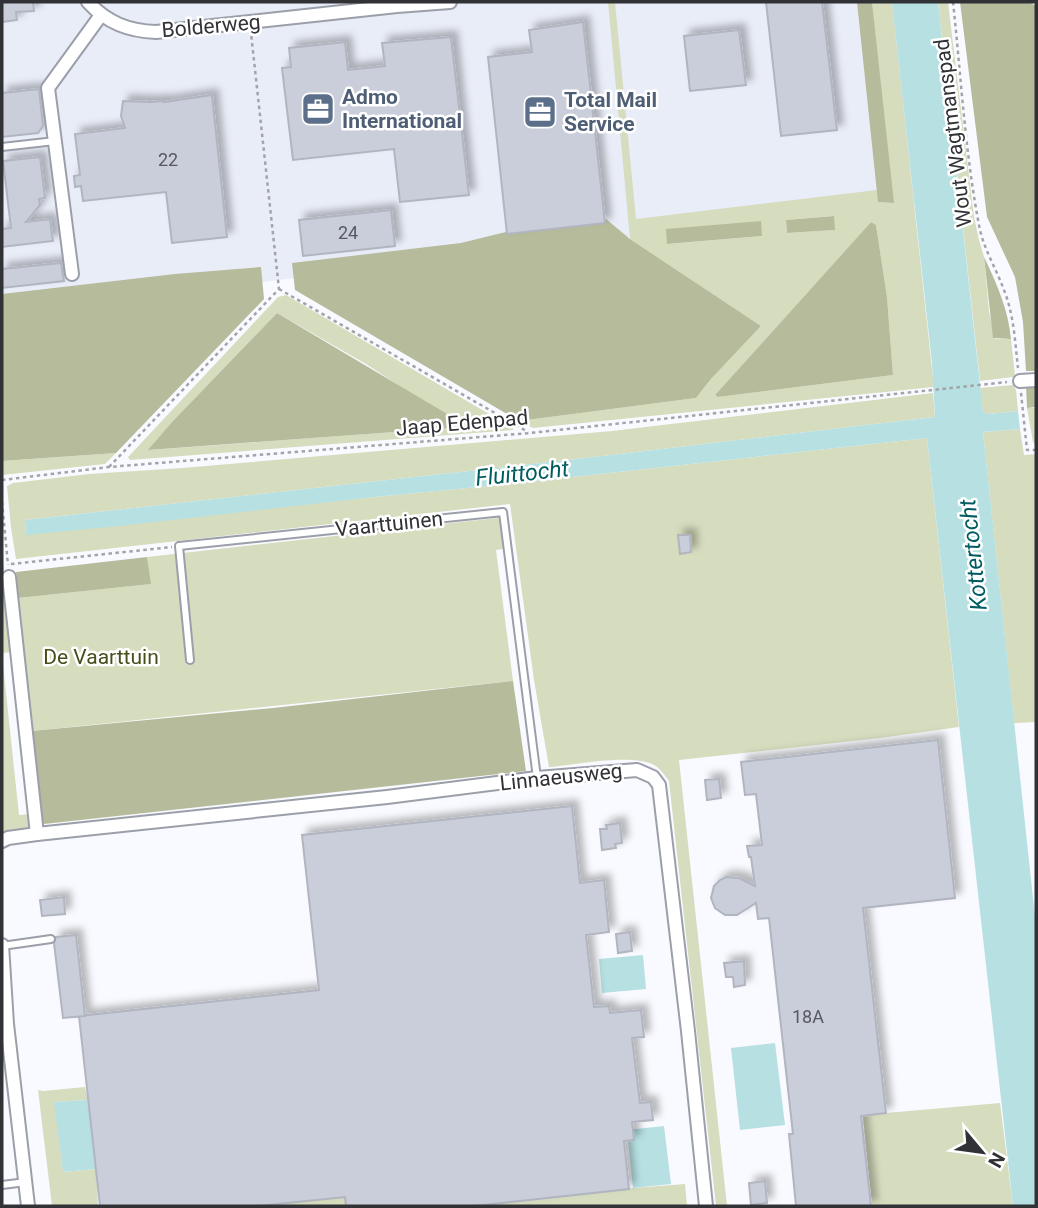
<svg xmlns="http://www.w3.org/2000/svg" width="1038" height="1208" viewBox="0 0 1038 1208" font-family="Roboto,sans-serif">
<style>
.built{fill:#e9edf8}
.green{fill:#d6dcbe;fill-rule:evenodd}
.forest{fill:#b5bb9b}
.water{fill:#b6e0e2}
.building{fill:#caceda;stroke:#b1b5c0;stroke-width:2;filter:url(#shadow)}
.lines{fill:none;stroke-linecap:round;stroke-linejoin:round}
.service-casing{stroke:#9b9fa9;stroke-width:10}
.minor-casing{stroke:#9b9fa9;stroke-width:16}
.path{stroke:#a3a4a9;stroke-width:2.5;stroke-dasharray:3.5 3.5;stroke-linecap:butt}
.service{stroke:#fff;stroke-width:6}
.minor{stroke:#fff;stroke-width:12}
.labels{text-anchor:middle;stroke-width:5;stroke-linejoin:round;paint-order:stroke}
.number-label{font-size:18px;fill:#56595f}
.street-label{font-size:21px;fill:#303236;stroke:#fff}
.service-label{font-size:21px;font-weight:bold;fill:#4e5e75;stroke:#fff;text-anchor:start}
.park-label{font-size:21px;fill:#474e1b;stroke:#fff}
.water-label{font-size:23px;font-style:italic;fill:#015c61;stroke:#fff}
</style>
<defs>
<filter id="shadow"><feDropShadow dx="6" dy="-6" stdDeviation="3.5" flood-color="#0004"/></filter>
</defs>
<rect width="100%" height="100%" fill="#f9faff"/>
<polygon class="built" points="2,2 916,2 937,199 2,314"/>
<g class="green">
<path d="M608,2H615L636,219L877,190L879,202L893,203L872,2H892L934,387L533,428L519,421L696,398L711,379L761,326L630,239ZM833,216L834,230L787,233L786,220ZM760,221L762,236L668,244ZM871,222L876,225L887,297L893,375L718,397L715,395Z"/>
<polygon points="938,2 948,2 974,217 979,240 984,257 989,311 995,339 1011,339 1015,376 1013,377 980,381"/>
<path d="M286,295L513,428V430L130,460L128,457L278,297ZM277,313L366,364L462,427L149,450L172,422Z"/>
<polygon points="1013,385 1016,390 1018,411 989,414 983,413 980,388"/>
<path d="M933,393L935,417L577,459L25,520L26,534L374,497L499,485L927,438L959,727L880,738L679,760L727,1206H716L669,781C665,776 660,768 654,765C632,753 575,765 549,767L534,680L510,504L16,559L11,528L7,486L13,483L89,474L182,468L612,431Z"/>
<polygon points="1027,408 1036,408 1036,445 1033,442"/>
<polygon points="1020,429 1024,455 1036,454 1036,722 1014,723 983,432"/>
<polygon points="116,453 105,464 2,475 2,461"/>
<polygon points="506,517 509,548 496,550 513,681 32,731 18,598 150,584 147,557"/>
<polygon points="2,551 13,652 2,653"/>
<polygon points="2,655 19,815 31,814 31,826 29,829 2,835"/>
<polygon points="85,1087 88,1100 55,1102 63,1172 96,1169 98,1206 52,1206 38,1090 43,1091"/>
<polygon points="1000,1103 1013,1206 872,1206 863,1115"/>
<polygon points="685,1184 687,1206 471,1206 633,1188"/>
<polygon points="347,1195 349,1206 253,1206"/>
</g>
<g class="forest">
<polygon points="857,2 872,2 894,203 878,202"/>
<polygon points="960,2 1029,2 1036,6 1036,371 1026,371 1023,322 1015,277 987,217"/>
<polygon points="834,216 835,230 787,233 786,220"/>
<polygon points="606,219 630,239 761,326 711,379 696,398 519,421 295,290 292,263 461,243 510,231"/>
<polygon points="761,221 762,236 667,244 666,229"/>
<polygon points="871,222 876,225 887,297 893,375 718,397 715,395"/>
<path d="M984,257C997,284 1008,309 1011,339L993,338Z"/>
<polygon points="261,267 264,299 116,453 2,461 2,294 175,274"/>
<polygon points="277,313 464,424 463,427 148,450 172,422"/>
<polygon points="1036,384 1036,407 1027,408 1026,385"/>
<polygon points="147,557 151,584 18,598 16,572"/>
<polygon points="513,681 526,771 44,824 40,817 32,731 273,708"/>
</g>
<g class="water">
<polygon points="892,2 938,2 983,412 989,414 1018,411 1020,429 983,432 1036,926 1036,1206 1013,1206 927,438 499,485 374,497 119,526 26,535 25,520 577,459 935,417 932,363"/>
<polygon points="643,955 646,989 602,993 599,959"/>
<polygon points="775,1043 785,1125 740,1130 731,1048"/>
<polygon points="88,1100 96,1169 63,1172 54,1102"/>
<polygon points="664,1126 671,1184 633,1188 627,1130"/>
</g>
<g class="building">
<polygon points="2,2 33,2 34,11 16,12 17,20 2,22"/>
<polygon points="766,2 822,2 837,130 781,136"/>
<polygon points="583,22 605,223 507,234 488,57 532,52 529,30"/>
<polygon points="739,30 746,85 690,91 684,36"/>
<polygon points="451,37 469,195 400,202 394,149 293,160 282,68 291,67 289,48 345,42 348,70 385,66 382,43"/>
<polygon points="39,89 43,126 38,133 2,137 2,93"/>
<polygon points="212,95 227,237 172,243 166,192 83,201 81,186 75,187 74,176 80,175 75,134 125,128 121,116 123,101 150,102 164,101 164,102"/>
<polygon points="40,157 45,198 39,199 40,205 26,222 50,219 53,241 2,247 2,229 11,228 3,161"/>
<polygon points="391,210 395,246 303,256 299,220"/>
<polygon points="61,263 64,281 2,288 2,269"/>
<polygon points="678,535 690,535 691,552 680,554"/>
<polygon points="938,740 955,898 863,908 886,1113 861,1116 871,1206 796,1206 789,1134 793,1134 769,918 758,919 756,903 737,915 725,915 715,908 711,898 714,886 720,880 726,877 739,878 755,886 751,857 749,857 747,846 762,845 756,794 745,795 741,762"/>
<polygon points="719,779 721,798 707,800 705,780"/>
<polygon points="572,806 580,883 604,880 609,932 586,935 594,1007 609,1006 610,1013 641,1010 644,1037 632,1038 640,1103 651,1102 653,1120 632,1122 634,1140 624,1141 629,1189 474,1206 346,1206 345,1197 258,1206 100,1206 79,1016 319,990 302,835"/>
<polygon points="620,823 622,843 615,844 616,848 602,850 600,829 607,829 606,825"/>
<polygon points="64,897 65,914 42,916 40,900"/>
<polygon points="630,932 632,951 618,953 616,934"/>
<polygon points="76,935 85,1016 63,1018 54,943 56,937"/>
<polygon points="744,961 745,985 734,987 733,977 726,977 724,963"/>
<polygon points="765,1181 767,1203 751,1205 749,1183"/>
</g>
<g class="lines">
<defs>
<g id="service">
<polyline points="2,147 55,141"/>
<polyline points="190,660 179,546 503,512 537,778"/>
<polyline points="2,946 51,939"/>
<polyline points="2,1185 26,1182"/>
</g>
<g id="minor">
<path d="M88,2C107,23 129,31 156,32L397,6L450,2"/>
<polyline points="72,274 48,88 101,15"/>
<polyline points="1020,381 1036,380"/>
<polyline points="9,577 37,834"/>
<polyline points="2,841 8,838 37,834 387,797 537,778 637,770 653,777 659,785 688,1031 706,1206"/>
<polyline points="2,945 7,1024 28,1206"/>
</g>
</defs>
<use href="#service" class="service-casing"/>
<use href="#minor" class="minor-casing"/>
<g class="path">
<path d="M953,2C961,76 965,152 979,225C983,248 996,268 1004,290C1014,315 1015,342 1018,368"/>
<polyline points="279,289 528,432"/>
<polyline points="1021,393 1027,450 1036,450"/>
<polyline points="109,467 279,289 251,33"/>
<polyline points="2,480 109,467 530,433 1007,382"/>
<polyline points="2,502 8,565"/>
<polyline points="11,564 172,547"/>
</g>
<use href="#service" class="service"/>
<use href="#minor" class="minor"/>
</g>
<defs>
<symbol id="office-square" viewBox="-11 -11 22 22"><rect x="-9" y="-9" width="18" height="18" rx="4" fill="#5c6f8a" stroke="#fff"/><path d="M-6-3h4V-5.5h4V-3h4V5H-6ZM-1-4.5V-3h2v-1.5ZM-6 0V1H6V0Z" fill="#fff"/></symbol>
</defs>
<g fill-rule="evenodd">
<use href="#office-square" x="299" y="90" width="38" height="38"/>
<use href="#office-square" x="521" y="93" width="38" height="38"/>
</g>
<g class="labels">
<g class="number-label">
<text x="168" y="166">22</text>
<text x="348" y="239">24</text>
<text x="808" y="1023">18A</text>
</g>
<g class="street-label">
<text transform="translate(211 26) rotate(-5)" y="7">Bolderweg</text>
<text transform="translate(953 133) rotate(-97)" y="7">Wout Wagtmanspad</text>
<text transform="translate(462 423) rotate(-5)" y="7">Jaap Edenpad</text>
<text transform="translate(389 524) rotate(-6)" y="7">Vaarttuinen</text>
<text transform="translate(561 777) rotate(-6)" y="7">Linnaeusweg</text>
</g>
<g class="service-label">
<text x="342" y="104">Admo<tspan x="342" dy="24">International</tspan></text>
<text x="564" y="107">Total Mail<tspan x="564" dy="24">Service</tspan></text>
</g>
<g class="park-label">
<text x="101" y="664">De Vaarttuin</text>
</g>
<g class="water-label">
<text transform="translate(522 473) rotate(-6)" y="8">Fluittocht</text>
<text transform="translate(973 555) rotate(-96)" y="8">Kottertocht</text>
</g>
</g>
<rect width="1038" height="1208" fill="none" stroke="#303236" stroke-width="7"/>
<g transform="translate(982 1152) rotate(119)" stroke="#ffffff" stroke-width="5" paint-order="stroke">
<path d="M0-5L12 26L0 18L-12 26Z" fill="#303236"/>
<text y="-10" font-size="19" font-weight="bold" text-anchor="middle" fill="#303236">N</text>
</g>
</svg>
